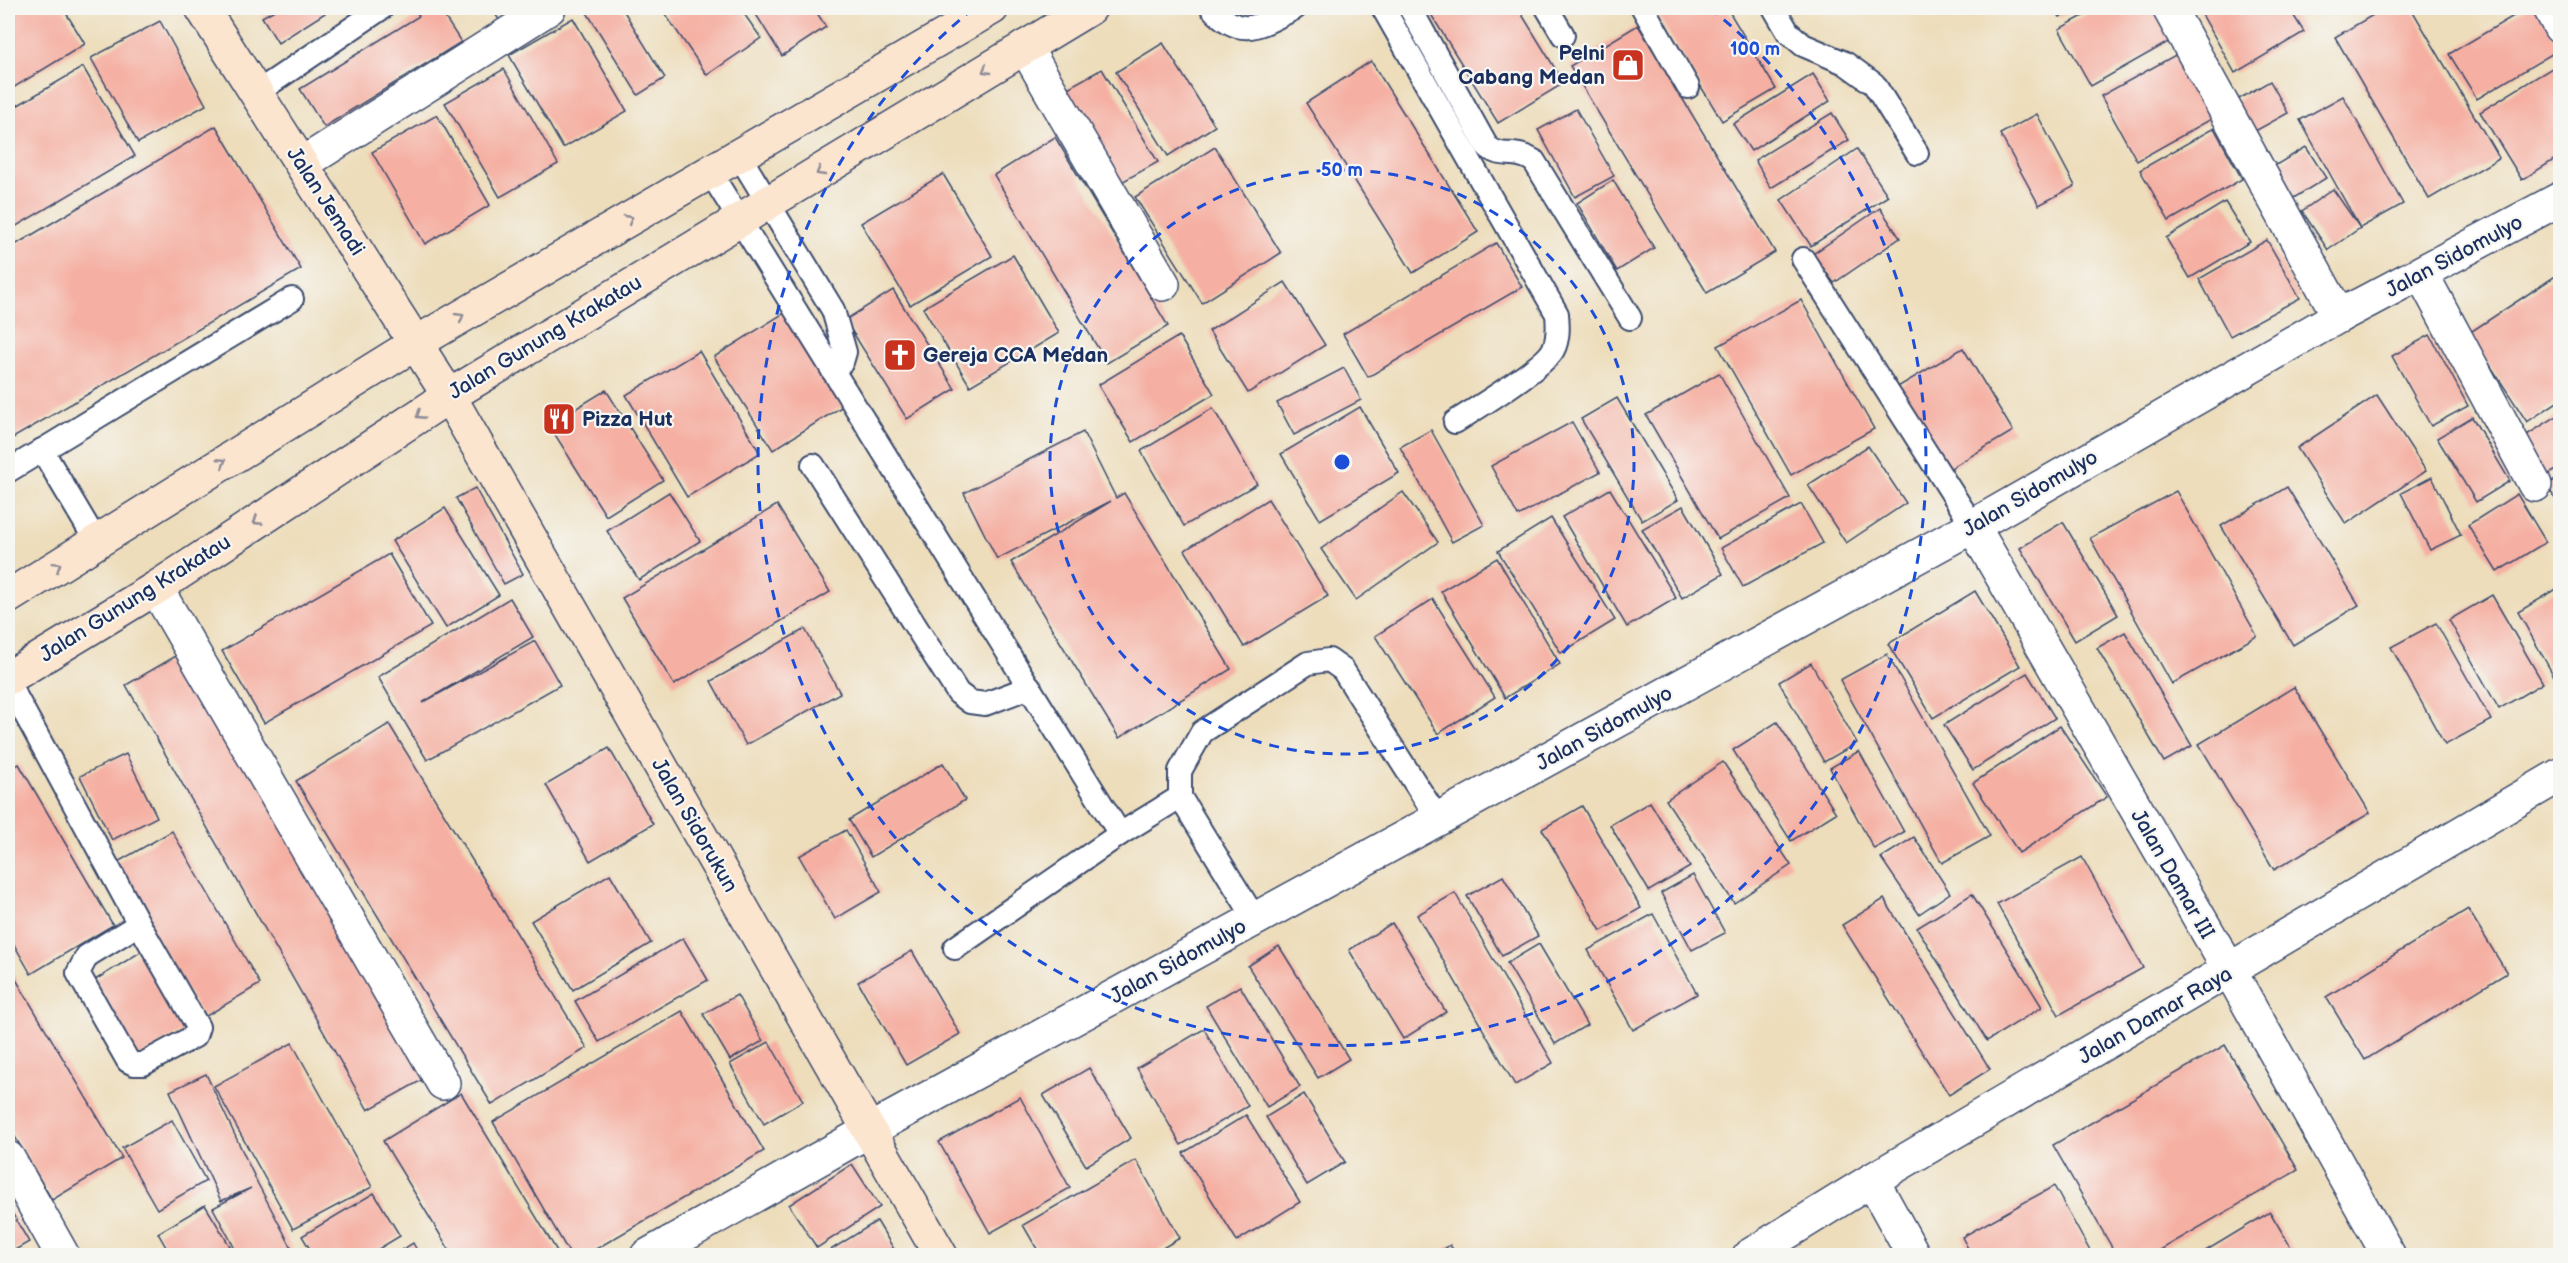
<svg xmlns="http://www.w3.org/2000/svg" width="2568" height="1263" viewBox="0 0 2568 1263" font-family="'Balsamiq Sans',sans-serif">
<style>
.building{fill:#f5b0a3}
.lines{fill:none;stroke-linecap:round;stroke-linejoin:round}
.lane-casing{stroke:#3a496c;stroke-width:26}
.street-casing{stroke:#3a496c;stroke-width:36}
.secondary-casing{stroke:#3a496c;stroke-width:36}
.lane{stroke:#fff;stroke-width:22}
.street{stroke:#fff;stroke-width:33}
.secondary{stroke:#fce5cf;stroke-width:33}
.oneway{stroke:#8c8a96}
.ring{fill:none;stroke:#1d4ed8;stroke-width:3;stroke-dasharray:10 8}
.labels{text-anchor:middle;stroke-width:4.5;stroke-linejoin:round;paint-order:stroke}
.poi-label{font-size:21px;font-weight:bold;fill:#1b2f5e;stroke:#f6f6f2;text-anchor:start}
.street-label{font-size:21px;fill:#1b2f5e;stroke:#f6f6f2}
.centre{fill:#1d4ed8;stroke:#f6f6f2;stroke-width:3}
.ring-label{font-size:18px;text-anchor:middle;font-weight:bold;fill:#1d4ed8;stroke:#f6f6f2;stroke-width:4.5;stroke-linejoin:round;paint-order:stroke}
</style>
<rect width="100%" height="100%" fill="#f6f6f2"/>
<filter id="ink" filterUnits="userSpaceOnUse"><feTurbulence type="fractalNoise" baseFrequency=".0167" numOctaves="2"/><feDisplacementMap in="SourceGraphic" scale="12" xChannelSelector="R" yChannelSelector="G"/><feConvolveMatrix kernelMatrix="1 2 1 2 8 2 1 2 1" color-interpolation-filters="sRGB"/></filter>
<filter id="wash" filterUnits="userSpaceOnUse"><feTurbulence type="fractalNoise" baseFrequency=".008" numOctaves="4" result="noise"/><feDisplacementMap in="SourceGraphic" scale="24" xChannelSelector="R" yChannelSelector="G"/><feGaussianBlur stdDeviation="1.35" result="paint"/><feColorMatrix in="noise" values="0 0 0 0 0 0 0 0 0 0 0 0 0 0 0 0 0 1.4 0 .05"/><feComposite in="paint" operator="in"/></filter>
<g filter="url(#wash)">
<rect width="100%" height="100%" fill="#edddbb"/>
<g id="blocks">
<g class="building">
<polygon points="8,8 63,8 85,44 8,91"/>
<polygon points="278,8 333,8 278,43 262,17"/>
<polygon points="414,8 439,8 461,42 324,127 300,89 419,16"/>
<polygon points="491,8 522,8 500,21"/>
<polygon points="591,8 622,8 665,78 638,95 586,11"/>
<polygon points="661,8 740,8 761,38 707,75"/>
<polygon points="752,8 814,8 826,27 782,56"/>
<polygon points="1427,8 1518,8 1564,83 1498,123"/>
<polygon points="1653,8 1727,8 1776,89 1722,121"/>
<polygon points="2054,8 2078,8 2060,17"/>
<polygon points="2098,8 2154,8 2172,40 2091,86 2059,29"/>
<polygon points="2201,8 2289,8 2304,32 2235,73 2199,9"/>
<polygon points="2385,8 2411,8 2499,158 2429,199 2335,37"/>
<polygon points="2527,8 2538,8 2560,49 2477,99 2449,54"/>
<polygon points="573,18 627,111 563,148 509,55"/>
<polygon points="160,21 206,105 138,143 91,58"/>
<polygon points="1638,25 1775,252 1707,293 1570,66"/>
<polygon points="1163,43 1215,126 1168,156 1116,72"/>
<polygon points="2179,53 2215,117 2137,161 2101,96"/>
<polygon points="1371,61 1478,232 1413,273 1306,103"/>
<polygon points="2560,63 2560,156 2522,180 2480,112"/>
<polygon points="83,67 135,156 8,231 8,111"/>
<polygon points="504,69 558,164 500,197 445,103"/>
<polygon points="1102,69 1158,162 1120,183 1064,90"/>
<polygon points="1813,74 1830,101 1751,151 1733,124"/>
<polygon points="2270,81 2288,113 2248,135 2230,104"/>
<polygon points="2343,96 2403,204 2360,228 2300,120"/>
<polygon points="1576,109 1614,176 1575,197 1538,130"/>
<polygon points="1832,113 1849,140 1771,188 1755,160"/>
<polygon points="2037,114 2075,186 2039,205 2000,134"/>
<polygon points="437,115 490,205 425,244 372,152"/>
<polygon points="216,126 301,269 8,441 8,249"/>
<polygon points="2214,128 2242,179 2169,221 2140,170"/>
<polygon points="1055,137 1168,326 1107,363 994,175"/>
<polygon points="1215,147 1281,253 1202,303 1135,197"/>
<polygon points="2306,147 2326,178 2289,201 2269,169"/>
<polygon points="1857,149 1888,196 1811,246 1781,200"/>
<polygon points="943,174 992,256 910,305 861,223"/>
<polygon points="1613,180 1654,248 1617,271 1577,203"/>
<polygon points="2333,189 2360,228 2328,250 2302,211"/>
<polygon points="2225,202 2250,242 2190,278 2166,238"/>
<polygon points="1880,208 1900,238 1834,283 1813,254"/>
<polygon points="2267,240 2300,298 2230,336 2199,279"/>
<polygon points="1496,243 1522,287 1368,377 1343,334"/>
<polygon points="1013,255 1059,333 970,386 923,308"/>
<polygon points="2560,273 2560,400 2527,422 2469,333"/>
<polygon points="1285,282 1325,345 1248,393 1209,331"/>
<polygon points="893,290 955,389 907,419 845,320"/>
<polygon points="1801,300 1874,429 1791,475 1718,346"/>
<polygon points="784,313 843,406 773,450 714,357"/>
<polygon points="2430,335 2468,406 2431,426 2392,356"/>
<polygon points="1179,336 1214,394 1133,442 1098,385"/>
<polygon points="1963,348 2013,431 1946,471 1896,388"/>
<polygon points="699,351 760,453 687,497 626,395"/>
<polygon points="1344,368 1361,400 1294,435 1277,403"/>
<polygon points="1719,373 1790,498 1718,539 1646,415"/>
<polygon points="606,390 663,480 606,516 549,425"/>
<polygon points="2377,395 2426,471 2346,524 2297,448"/>
<polygon points="1617,398 1678,500 1642,521 1581,419"/>
<polygon points="1360,407 1399,473 1320,520 1281,454"/>
<polygon points="1213,408 1257,484 1184,526 1141,451"/>
<polygon points="2560,414 2560,467 2543,478 2519,440"/>
<polygon points="2472,417 2510,481 2476,502 2437,438"/>
<polygon points="1572,422 1600,472 1518,516 1491,466"/>
<polygon points="1431,430 1484,525 1452,542 1400,447"/>
<polygon points="1083,432 1116,498 1124,493 1231,669 1119,738 1011,562 1111,501 997,559 964,493"/>
<polygon points="1868,446 1906,503 1846,543 1808,485"/>
<polygon points="2432,477 2461,535 2430,550 2401,493"/>
<polygon points="2560,477 2560,507 2547,485"/>
<polygon points="2287,487 2359,605 2293,645 2221,526"/>
<polygon points="475,488 523,574 504,584 456,498"/>
<polygon points="1610,489 1676,598 1627,627 1562,517"/>
<polygon points="2176,491 2257,636 2172,684 2090,538"/>
<polygon points="669,492 700,541 639,580 607,531"/>
<polygon points="1403,492 1438,542 1356,600 1321,549"/>
<polygon points="2517,494 2546,542 2497,572 2468,525"/>
<polygon points="1268,499 1328,596 1244,647 1185,550"/>
<polygon points="1801,504 1823,543 1743,587 1721,548"/>
<polygon points="777,505 830,592 674,685 622,598"/>
<polygon points="1683,506 1723,574 1682,598 1642,529"/>
<polygon points="445,508 499,595 446,628 392,541"/>
<polygon points="1551,518 1615,620 1561,653 1498,551"/>
<polygon points="2063,522 2118,615 2075,641 2020,548"/>
<polygon points="389,554 431,626 264,723 222,651"/>
<polygon points="1497,558 1560,664 1505,698 1441,591"/>
<polygon points="2560,587 2560,687 2518,612"/>
<polygon points="1975,591 2020,666 1933,718 1888,644"/>
<polygon points="2492,595 2543,683 2499,709 2449,620"/>
<polygon points="510,598 533,637 422,703 535,641 560,685 427,760 378,677"/>
<polygon points="1433,599 1495,697 1438,734 1375,636"/>
<polygon points="2436,623 2491,720 2445,745 2391,647"/>
<polygon points="805,629 840,693 746,745 711,681"/>
<polygon points="2125,632 2192,746 2164,762 2097,648"/>
<polygon points="188,649 431,1075 368,1110 126,685"/>
<polygon points="1887,654 1990,836 1942,863 1840,680"/>
<polygon points="1811,663 1857,743 1824,762 1779,682"/>
<polygon points="2027,673 2055,718 1973,770 1944,725"/>
<polygon points="2294,687 2370,813 2274,870 2199,744"/>
<polygon points="1777,722 1836,813 1791,841 1733,750"/>
<polygon points="389,724 587,1048 492,1105 296,781"/>
<polygon points="2060,726 2107,797 2019,853 1973,783"/>
<polygon points="609,748 653,824 590,861 546,785"/>
<polygon points="1859,751 1904,832 1874,849 1830,768"/>
<polygon points="126,754 157,817 112,840 80,776"/>
<polygon points="1723,762 1791,865 1734,903 1666,800"/>
<polygon points="943,763 965,800 871,857 849,820"/>
<polygon points="19,764 113,925 31,974 8,934 8,770"/>
<polygon points="1650,802 1690,867 1649,891 1610,825"/>
<polygon points="1582,806 1641,908 1601,931 1542,829"/>
<polygon points="846,830 881,892 835,919 799,856"/>
<polygon points="172,831 260,984 203,1018 114,864"/>
<polygon points="1914,837 1950,893 1919,914 1881,858"/>
<polygon points="2082,857 2143,968 2059,1015 1997,904"/>
<polygon points="610,874 651,943 573,990 531,921"/>
<polygon points="1693,875 1725,933 1692,950 1661,893"/>
<polygon points="1503,876 1538,936 1502,956 1467,896"/>
<polygon points="1455,893 1553,1063 1515,1085 1417,915"/>
<polygon points="1972,894 2042,1007 1987,1041 1917,928"/>
<polygon points="1884,899 1990,1069 1949,1095 1842,925"/>
<polygon points="2468,909 2507,973 2365,1060 2326,997"/>
<polygon points="1653,914 1697,994 1633,1030 1588,950"/>
<polygon points="1392,923 1446,1012 1403,1039 1349,950"/>
<polygon points="683,938 708,980 599,1042 575,1001"/>
<polygon points="1539,944 1587,1025 1555,1044 1507,963"/>
<polygon points="1279,946 1349,1059 1318,1078 1248,966"/>
<polygon points="142,951 187,1029 139,1057 95,980"/>
<polygon points="912,951 960,1034 906,1065 858,982"/>
<polygon points="8,966 122,1158 52,1200 8,1125"/>
<polygon points="1240,986 1300,1087 1267,1107 1206,1006"/>
<polygon points="737,995 763,1041 730,1060 703,1014"/>
<polygon points="682,1011 764,1151 584,1256 571,1256 493,1122"/>
<polygon points="1204,1029 1248,1106 1181,1145 1137,1068"/>
<polygon points="769,1042 803,1101 764,1124 730,1064"/>
<polygon points="292,1043 372,1187 293,1229 214,1086"/>
<polygon points="2225,1045 2298,1170 2150,1256 2117,1256 2053,1145"/>
<polygon points="1089,1068 1131,1138 1086,1166 1043,1095"/>
<polygon points="206,1074 258,1184 296,1256 239,1256 213,1208 251,1188 221,1201 170,1091"/>
<polygon points="461,1093 560,1256 453,1256 383,1141"/>
<polygon points="1304,1094 1345,1162 1307,1185 1266,1117"/>
<polygon points="1020,1097 1070,1188 990,1233 939,1142"/>
<polygon points="1246,1115 1300,1202 1237,1241 1183,1153"/>
<polygon points="172,1120 206,1181 157,1209 122,1148"/>
<polygon points="1136,1160 1180,1238 1149,1256 1041,1256 1023,1225"/>
<polygon points="852,1164 880,1207 817,1248 789,1205"/>
<polygon points="2054,1186 2090,1251 2083,1256 1972,1256 1962,1237"/>
<polygon points="374,1193 400,1236 367,1256 314,1256 302,1236"/>
<polygon points="205,1205 236,1256 171,1256 158,1233"/>
<polygon points="8,1206 29,1242 8,1254"/>
<polygon points="2270,1212 2296,1256 2197,1256"/>
<polygon points="877,1221 898,1256 825,1256 824,1254"/>
<polygon points="413,1243 420,1256 392,1256"/>
<polygon points="1450,1245 1457,1256 1433,1256"/>
</g>
</g>
</g>
<g filter="url(#ink)">
<use href="#blocks" fill-opacity="0" stroke="#3a496c" stroke-width="1.5"/>
<g class="lines">
<defs>
<g id="lane">
<path d="M1212,8C1242,41 1260,25 1295,8"/>
<path d="M1383,8L1557,314C1558,325 1559,339 1553,350C1545,366 1474,410 1455,422"/>
<path d="M1410,8L1486,145C1500,160 1514,148 1534,161L1630,318"/>
<polyline points="1547,8 1563,35"/>
<polyline points="1643,8 1688,87"/>
<polyline points="1774,8 1788,32 1803,45 1845,63 1874,84 1917,153"/>
<polyline points="256,93 382,8"/>
<polyline points="739,155 833,310 845,352 842,362 833,371"/>
<polyline points="710,172 1120,834 1180,797"/>
<polyline points="1803,259 1973,526"/>
<polyline points="42,450 96,541"/>
<polyline points="813,465 958,693 970,702 985,704 1030,687"/>
<polyline points="8,471 292,299"/>
<polyline points="8,682 139,924 198,1027 195,1036 143,1064 134,1064 128,1061 78,973 87,956 139,924"/>
<polyline points="1255,919 1180,797 1180,771 1202,732 1308,663 1329,660 1343,670 1438,819"/>
<polyline points="955,948 1120,834"/>
</g>
<g id="street">
<polyline points="2169,8 2339,316"/>
<polyline points="2550,8 2560,27"/>
<polyline points="1025,47 1163,284"/>
<polyline points="302,164 549,8"/>
<polyline points="2421,273 2535,485"/>
<polyline points="1973,526 2230,971 2389,1256"/>
<polyline points="156,588 443,1083"/>
<polyline points="8,1158 63,1256"/>
<polyline points="1872,1180 1914,1256"/>
<polyline points="647,1256 870,1130 1973,526 2339,316 2560,199"/>
<polyline points="1749,1256 1872,1180 2560,775"/>
</g>
<g id="secondary">
<polyline points="202,8 449,396 941,1256"/>
<polyline points="8,597 416,343 992,8"/>
<polyline points="8,678 156,588 449,396 1090,8"/>
</g>
</defs>
<use href="#lane" class="lane-casing"/>
<use href="#street" class="street-casing"/>
<use href="#secondary" class="secondary-casing"/>
<use href="#lane" class="lane"/>
<use href="#street" class="street"/>
<use href="#secondary" class="secondary"/>
</g>
<defs><path id="oneway-chevron" d="M-2-3.5L2.5 0L-2 3.5" fill="none" stroke-width="1.6" stroke-linecap="round" stroke-linejoin="round" transform="scale(1.5)"/></defs>
<g class="oneway">
<use href="#oneway-chevron" transform="translate(986 70) rotate(149)"/>
<use href="#oneway-chevron" transform="translate(820 172) rotate(149)"/>
<use href="#oneway-chevron" transform="translate(629 219) rotate(-30)"/>
<use href="#oneway-chevron" transform="translate(460 317) rotate(-30)"/>
<use href="#oneway-chevron" transform="translate(420 415) rotate(147)"/>
<use href="#oneway-chevron" transform="translate(222 462) rotate(-32)"/>
<use href="#oneway-chevron" transform="translate(257 521) rotate(147)"/>
<use href="#oneway-chevron" transform="translate(57 566) rotate(-32)"/>
</g>
</g>
<g class="ring">
<circle cx="1342" cy="462" r="292"/>
<path d="M1710 8A584 584 0 1 1 974 8"/>
</g>
<defs>
<symbol id="shop-square" viewBox="-11 -11 22 22"><rect x="-9" y="-9" width="18" height="18" rx="4" fill="#c8321e" stroke="#f6f6f2"/><path d="M-5-2.5h2.3a2.7 3.5 0 0 1 5.4 0H5L5.5 6h-11ZM-1.5-2.5h3a1.5 2.3 0 0 0-3 0Z" fill="#fff"/></symbol>
<symbol id="church-square" viewBox="-11 -11 22 22"><rect x="-9" y="-9" width="18" height="18" rx="4" fill="#c8321e" stroke="#f6f6f2"/><path d="M-1.2-6h2.4v3.5h3.3v2.4h-3.3V6h-2.4V-.1h-3.3v-2.4h3.3Z" fill="#fff"/></symbol>
<symbol id="restaurant-square" viewBox="-11 -11 22 22"><rect x="-9" y="-9" width="18" height="18" rx="4" fill="#c8321e" stroke="#f6f6f2"/><path d="M-5-6h1v4h1v-4h1v4h1v-4h1v5L-1.5 .5V6h-2V.5L-5-1ZM5-6V6H3V1.5H1.5Q1.5-4 5-6Z" fill="#fff"/></symbol>
</defs>
<g fill-rule="evenodd">
<use href="#shop-square" x="1609" y="46" width="38" height="38"/>
<use href="#church-square" x="881" y="336" width="38" height="38"/>
<use href="#restaurant-square" x="540" y="400" width="38" height="38"/>
</g>
<g class="labels">
<g class="poi-label">
<text x="1605" y="60" text-anchor="end">Pelni<tspan x="1605" dy="24">Cabang Medan</tspan></text>
<text x="923" y="362">Gereja CCA Medan</text>
<text x="582" y="426">Pizza Hut</text>
</g>
<g class="street-label">
<text transform="translate(326 201) rotate(57)" y="7">Jalan Jemadi</text>
<text transform="translate(2454 256) rotate(-28)" y="7">Jalan Sidomulyo</text>
<text transform="translate(545 337) rotate(-31)" y="7">Jalan Gunung Krakatau</text>
<text transform="translate(2030 493) rotate(-30)" y="7">Jalan Sidomulyo</text>
<text transform="translate(135 598) rotate(-32)" y="7">Jalan Gunung Krakatau</text>
<text transform="translate(1604 728) rotate(-29)" y="7">Jalan Sidomulyo</text>
<text transform="translate(695 825) rotate(60)" y="7">Jalan Sidorukun</text>
<text transform="translate(2173 874) rotate(60)" y="7">Jalan Damar III</text>
<text transform="translate(1178 961) rotate(-29)" y="7">Jalan Sidomulyo</text>
<text transform="translate(2155 1015) rotate(-30)" y="7">Jalan Damar Raya</text>
</g>
</g>
<circle cx="1342" cy="462" r="9" class="centre"/>
<g class="ring-label">
<text x="1755" y="55">100 m</text>
<text x="1342" y="176">50 m</text>
</g>
<rect width="2568" height="1263" fill="none" stroke="#f6f6f2" stroke-width="30"/>
</svg>
